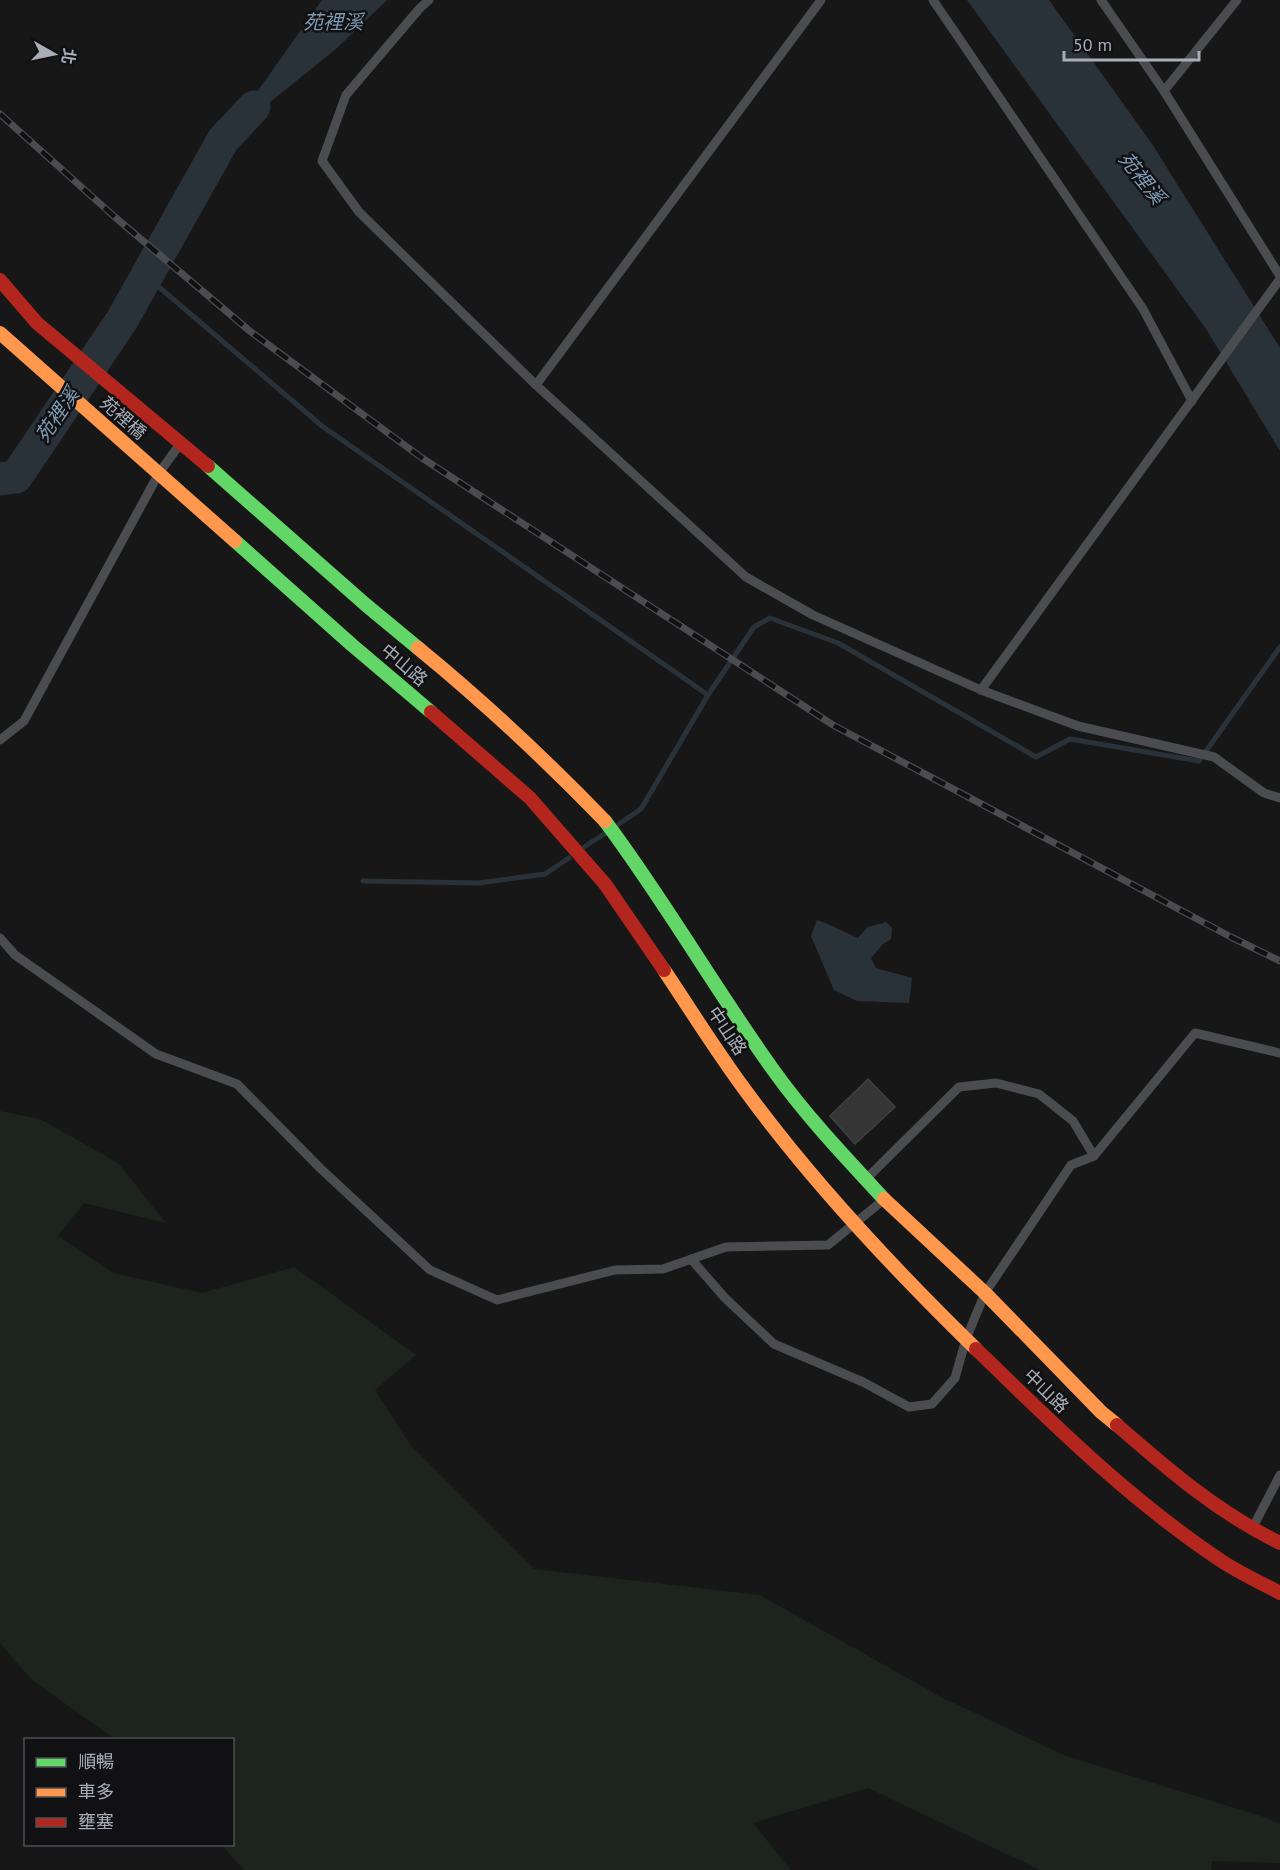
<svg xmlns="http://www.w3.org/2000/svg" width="1280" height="1870" viewBox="0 0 1280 1870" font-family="'PT Sans','Noto Sans TC',sans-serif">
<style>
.green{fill:#1d241e}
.water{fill:#2a3239}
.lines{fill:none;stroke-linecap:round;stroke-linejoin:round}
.stream{stroke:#2a3239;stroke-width:5}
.river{stroke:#2a3239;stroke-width:33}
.building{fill:#353536;stroke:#3f4043;stroke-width:1.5}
.lane{stroke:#4b4c50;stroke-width:9}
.fast{stroke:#63d668;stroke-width:14}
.slow{stroke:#ff974d;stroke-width:14}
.jam{stroke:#b3261e;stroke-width:14}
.rail-casing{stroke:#4b4c4f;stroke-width:7}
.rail{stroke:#111113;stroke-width:4.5;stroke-dasharray:14;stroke-linecap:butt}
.labels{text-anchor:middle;stroke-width:5;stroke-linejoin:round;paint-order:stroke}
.street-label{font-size:18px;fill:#a8adb8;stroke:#111113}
.water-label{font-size:20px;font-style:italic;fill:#7f9bb3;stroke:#111113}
</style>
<rect width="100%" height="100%" fill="#171717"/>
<polygon class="green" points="0,1111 40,1119 118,1163 166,1223 84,1203 58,1236 113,1273 202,1293 294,1267 416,1355 375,1390 411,1446 534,1569 760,1595 943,1698 1066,1756 1267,1818 1280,1824 1280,1863 1212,1861 1211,1870 1040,1870 868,1788 753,1823 791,1870 244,1870 222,1845 232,1844 232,1740 115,1739 32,1680 0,1643"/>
<g class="water">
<polygon points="322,0 387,0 336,49 223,140"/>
<polygon points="967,0 1049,0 1152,144 1280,348 1280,451 1206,329"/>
<path d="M817,920C832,925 844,932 858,938L868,927L886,922L892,928L891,939L883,944L871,958L876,968L912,978L909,1003L857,1001L834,990L811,936Z"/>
</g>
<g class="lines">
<g class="stream">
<polyline points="146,276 322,426 708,695 641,809 619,824"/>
<polyline points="708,695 754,627 770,618 838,643 1036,757 1070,739 1199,761 1280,647"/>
<polyline points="584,847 604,834"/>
<polyline points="363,881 479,883 545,874 569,858"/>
</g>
<polyline class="river" points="0,479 16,477 122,320 223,140 254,107"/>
</g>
<polygon class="building" points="868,1079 895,1107 855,1144 830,1116"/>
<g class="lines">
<g class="lane">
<polyline points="429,0 420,8 346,95 322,161 359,212 536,385 746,577 813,615 981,690 1078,726 1214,757 1264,793 1280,798"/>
<polyline points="933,0 1143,309 1192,401"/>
<polyline points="1101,0 1164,91 1280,276"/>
<polyline points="1164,91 1237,0"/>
<polyline points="536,385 821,0"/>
<polyline points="981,690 1280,279"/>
<polyline points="0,740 24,721 159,473 180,444"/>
<polyline points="0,938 15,955 156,1054 237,1084 321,1169 430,1270 497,1300 615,1270 663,1269 726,1247 828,1245 881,1202"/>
<polyline points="867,1178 959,1087 996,1083 1039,1094 1073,1121 1094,1156"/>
<polyline points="691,1259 725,1298 774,1344 863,1382 909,1407 932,1404 955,1378 966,1339 985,1293 1071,1165 1094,1156 1195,1033 1280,1053"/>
<polyline points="1253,1527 1280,1475"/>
</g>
<g class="fast">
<polyline points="208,466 366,605 418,648"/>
<polyline points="235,541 352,645 431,712"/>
<path d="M605,821C665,901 715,989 774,1071C807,1117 846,1158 884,1199"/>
</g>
<g class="slow">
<polyline points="0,333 235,541"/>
<path d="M418,648C484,702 546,760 605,821"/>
<path d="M664,970C692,1012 718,1054 748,1094C815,1185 895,1270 976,1349"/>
<polyline points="884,1199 985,1293 1101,1412 1117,1425"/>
</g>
<g class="jam">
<polyline points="0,280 37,323 208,466"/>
<polyline points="431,712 530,798 605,884 664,970"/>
<path d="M976,1349C1053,1424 1130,1500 1220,1560C1239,1573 1260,1582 1280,1593"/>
<path d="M1117,1425C1170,1471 1217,1512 1280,1543"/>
</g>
<defs>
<polyline id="rail" points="0,114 116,218 251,332 422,458 833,725 1231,937 1280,961"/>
</defs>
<use href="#rail" class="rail-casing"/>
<use href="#rail" class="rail"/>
</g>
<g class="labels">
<g class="street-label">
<text transform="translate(123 418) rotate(41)" y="6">苑裡橋</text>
<text transform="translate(404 665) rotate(40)" y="6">中山路</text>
<text transform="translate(727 1031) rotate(56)" y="6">中山路</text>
<text transform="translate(1046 1391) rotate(44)" y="6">中山路</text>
</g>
<g class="water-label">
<text x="333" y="29">苑裡溪</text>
<text transform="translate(1142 178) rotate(51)" y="7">苑裡溪</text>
<text transform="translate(57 415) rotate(-56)" y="7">苑裡溪</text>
</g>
</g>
<rect x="24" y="1738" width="210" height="108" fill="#111113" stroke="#4d4f55" stroke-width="1.5"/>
<rect x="36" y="1758" width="30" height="9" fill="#63d668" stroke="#4d4f55" stroke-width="1.5"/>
<text x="78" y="1768" font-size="18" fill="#a8adb8">順暢</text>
<rect x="36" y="1788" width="30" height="9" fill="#ff974d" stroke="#4d4f55" stroke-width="1.5"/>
<text x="78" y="1798" font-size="18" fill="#a8adb8">車多</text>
<rect x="36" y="1818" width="30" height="9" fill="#b3261e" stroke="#4d4f55" stroke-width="1.5"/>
<text x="78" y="1828" font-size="18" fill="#a8adb8">壅塞</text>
<g transform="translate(54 54) rotate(99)" stroke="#111113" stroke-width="4.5" paint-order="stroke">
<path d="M0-4.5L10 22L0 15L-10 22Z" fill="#a8adb8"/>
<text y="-9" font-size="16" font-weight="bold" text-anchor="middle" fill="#a8adb8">北</text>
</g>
<path d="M1064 51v9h135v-9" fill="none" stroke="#a8adb8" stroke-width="3"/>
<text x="1073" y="51" font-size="18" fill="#a8adb8" stroke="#111113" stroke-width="4.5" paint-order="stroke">50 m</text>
</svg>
